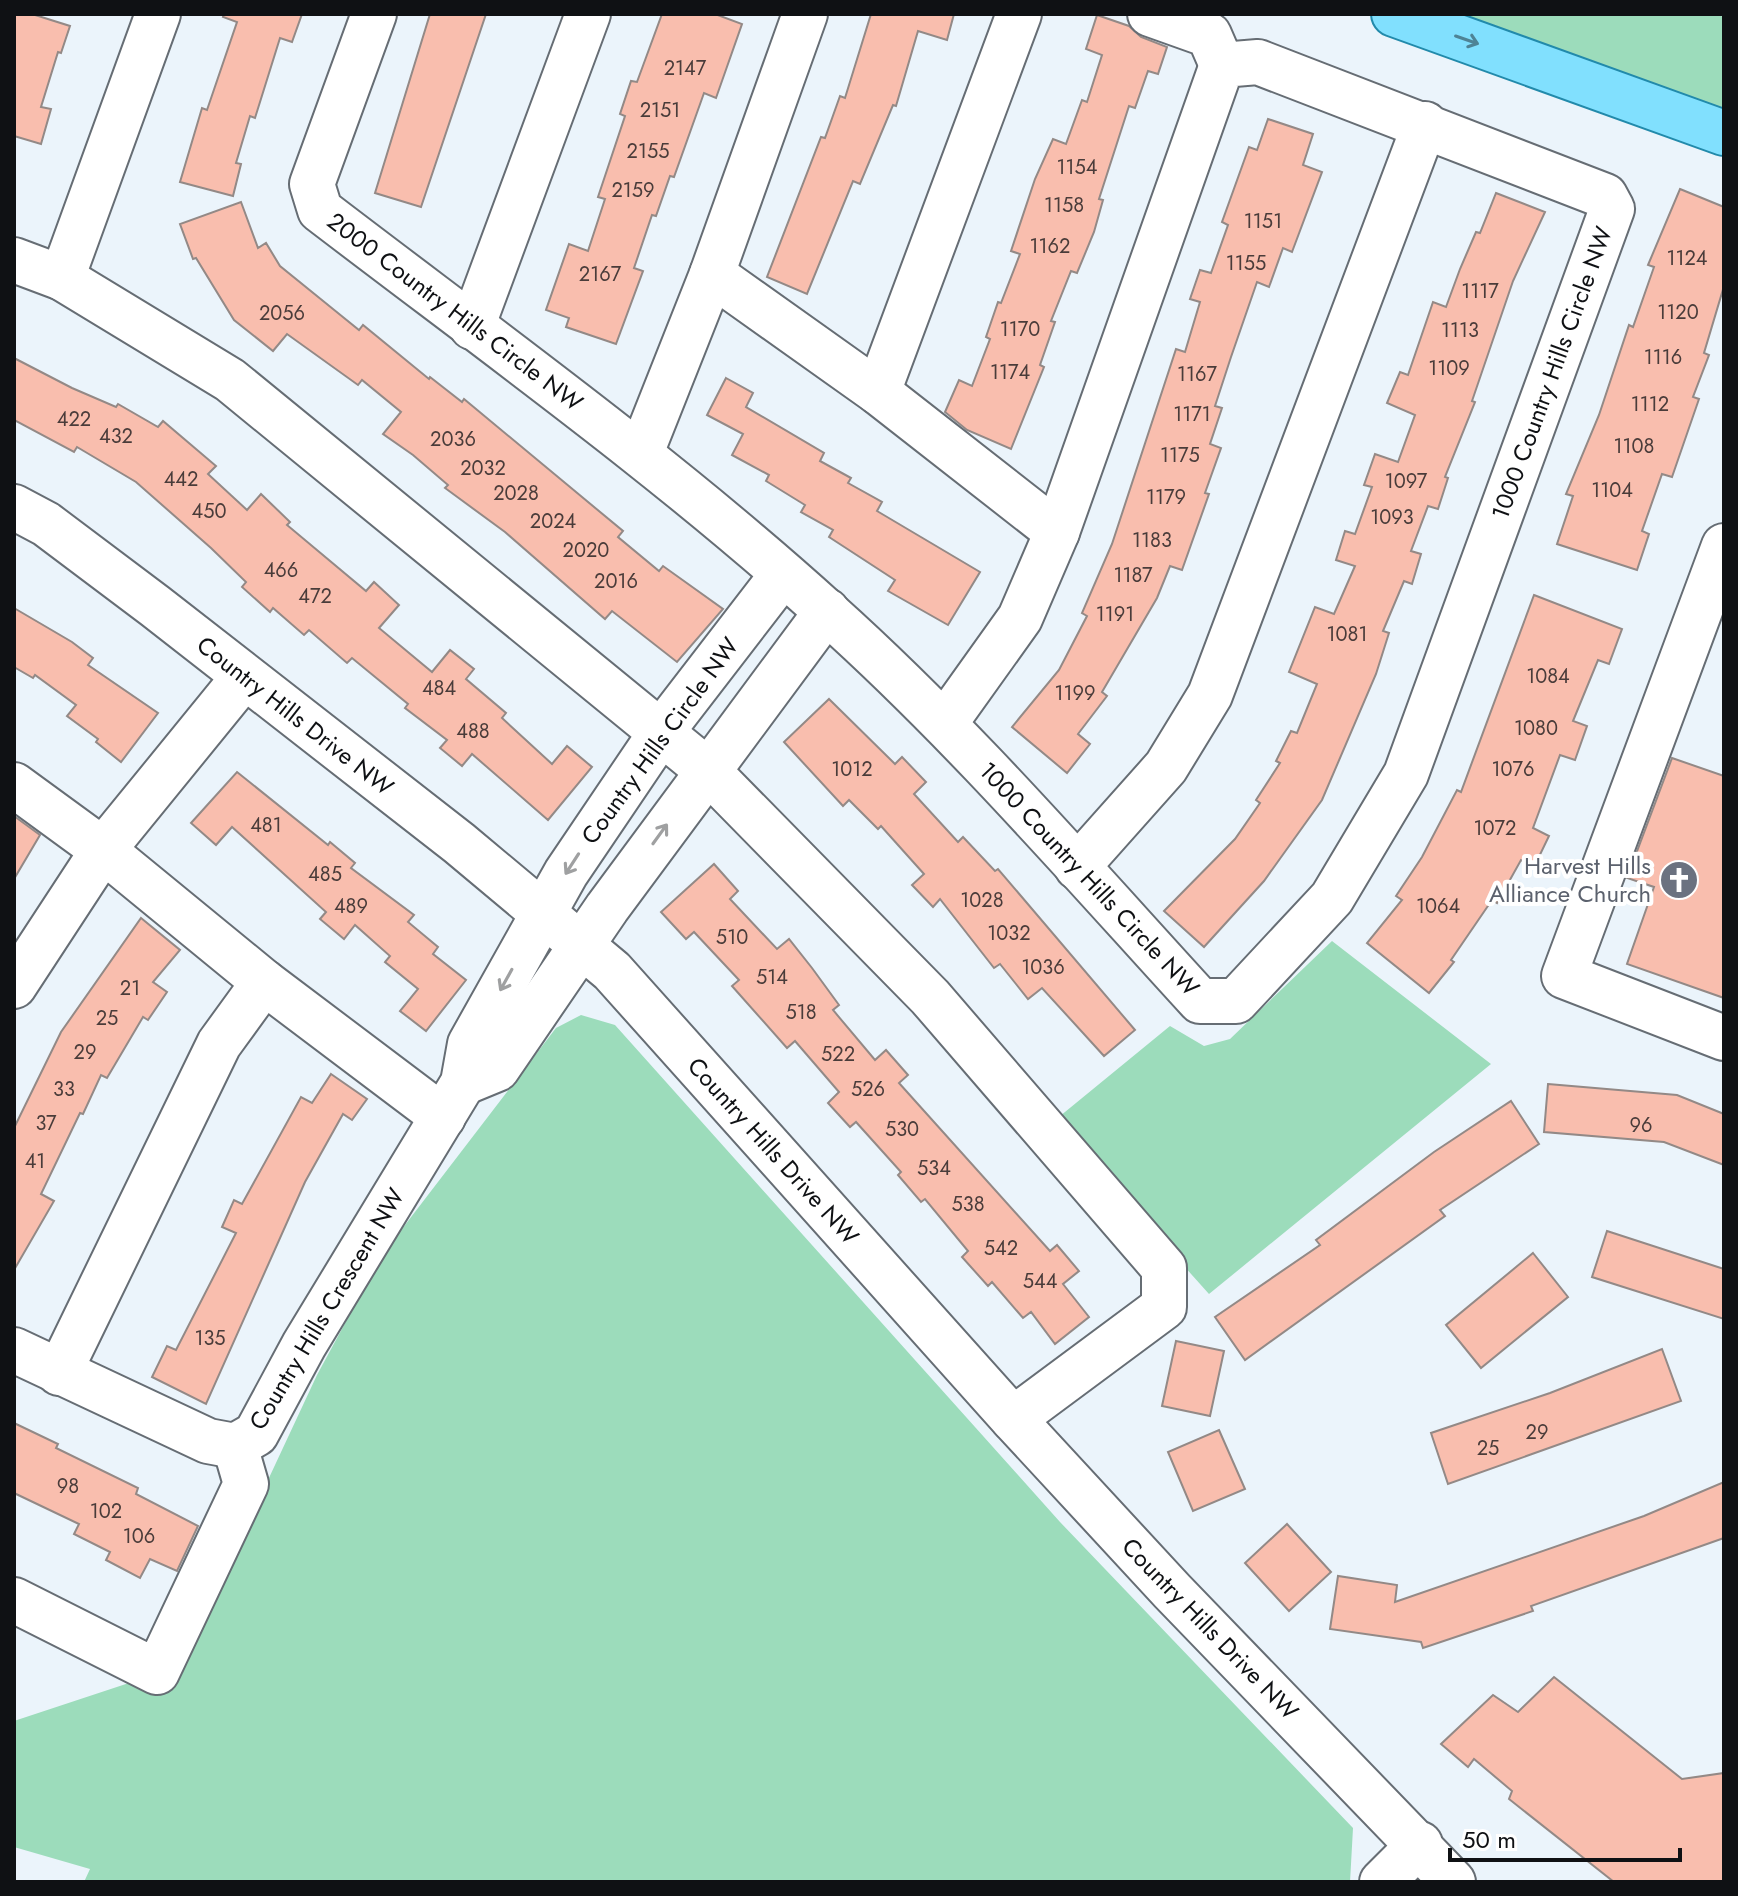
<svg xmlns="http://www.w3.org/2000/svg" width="1738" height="1896" viewBox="0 0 1738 1896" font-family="Jost,sans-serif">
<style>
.green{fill:#9cdcbb}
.building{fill:#f9beae;stroke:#938986;stroke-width:2}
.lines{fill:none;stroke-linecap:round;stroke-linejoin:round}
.minor-casing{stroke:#666d74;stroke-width:48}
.major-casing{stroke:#228aab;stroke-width:48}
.minor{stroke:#fff;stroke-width:44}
.major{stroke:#81e0fe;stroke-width:44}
.oneway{stroke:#4e8395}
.oneway2{stroke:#9fa0a1}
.labels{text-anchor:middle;stroke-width:8;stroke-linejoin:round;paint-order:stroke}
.number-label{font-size:20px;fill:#4a3c3a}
.street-label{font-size:24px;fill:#0f1114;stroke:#fff}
.worship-label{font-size:24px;fill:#5b616d;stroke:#fff;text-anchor:end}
</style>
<rect width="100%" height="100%" fill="#ebf4fb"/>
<g class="green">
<polygon points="1439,14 1715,14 1724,17 1724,118"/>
<polygon points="1332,941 1491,1064 1209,1294 1054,1121 1170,1026 1204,1046 1230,1039"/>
<polygon points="581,1015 615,1025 1060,1522 1353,1828 1350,1882 84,1882 90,1869 14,1847 14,1721 138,1680 169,1692 317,1375 382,1255 556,1028"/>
</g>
<g class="building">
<polygon points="14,14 32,14 70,26 61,53 58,52 41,107 51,109 41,144 14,136"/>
<polygon points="224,14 302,14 292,42 280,38 255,118 250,116 236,163 241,164 233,196 180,182 202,108 207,110 237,22 223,17"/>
<polygon points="430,14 486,14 421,207 375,193"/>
<polygon points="662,14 715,14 742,24 716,98 704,93 674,177 670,176 656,216 652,215 634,268 643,271 616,344 566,327 569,318 546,310 569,244 588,251 605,199 598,197 625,116 620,114 631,81 637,82"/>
<polygon points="871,14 954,14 947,40 918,31 896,106 893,105 860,184 853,181 807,294 767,277 821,137 825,138 840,96 845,98"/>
<polygon points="1097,15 1129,26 1141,37 1167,47 1158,74 1148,71 1135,108 1129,106 1099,199 1103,200 1094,232 1077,273 1071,271 1051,321 1055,322 1040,365 1044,367 1011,449 967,430 945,412 959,380 972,386 990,339 986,337 998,302 1001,303 1020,254 1011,251 1035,179 1053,139 1066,144 1082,100 1087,102 1102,55 1086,49"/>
<polygon points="1268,119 1313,134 1303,165 1322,172 1292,252 1283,248 1269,287 1257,282 1231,357 1215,406 1222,408 1210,444 1221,448 1205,493 1209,494 1182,570 1170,566 1157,598 1102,692 1107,696 1078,734 1090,744 1067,773 1012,727 1059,670 1087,616 1082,613 1112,544 1176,349 1185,352 1200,302 1190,299 1200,270 1211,273 1228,225 1222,222 1249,147 1257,150"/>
<polygon points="1680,189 1724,207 1724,286 1704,353 1709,355 1693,397 1699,399 1672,477 1662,474 1642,531 1649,534 1637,570 1557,544 1573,496 1566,494 1599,415 1629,325 1633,327 1654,267 1648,265"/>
<polygon points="1496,193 1545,212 1513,281 1472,401 1475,402 1445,477 1448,478 1438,509 1428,506 1411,551 1421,554 1412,584 1404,581 1383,631 1389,633 1376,674 1322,800 1264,881 1204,947 1164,911 1235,839 1260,803 1256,800 1280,763 1276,761 1291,731 1297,733 1317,684 1289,672 1315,607 1334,614 1355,566 1336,560 1345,531 1355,534 1372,487 1364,485 1375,454 1398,462 1415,415 1387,403 1400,372 1408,375 1433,302 1446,307 1460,269 1476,232 1480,233"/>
<polygon points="241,202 258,248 266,243 280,266 333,309 359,330 363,325 429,379 430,377 462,402 464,399 623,531 618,537 659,571 663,566 723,609 677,662 612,611 605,619 505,532 445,488 448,485 413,455 383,434 401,412 362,380 358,385 287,334 273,351 234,320 196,258 193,259 180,224"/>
<polygon points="14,358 72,388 116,407 118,404 158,427 163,421 216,466 208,474 247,510 261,494 290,522 287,525 366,591 374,582 399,605 379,628 432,672 450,650 474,669 466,679 506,713 502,718 552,764 567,746 592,767 548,820 472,754 462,766 440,748 447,740 405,708 408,704 352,658 347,663 309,630 304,635 273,608 270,612 242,587 246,582 211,548 136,482 77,447 74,452 14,420"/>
<polygon points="726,378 753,393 746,407 824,453 820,461 851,478 848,483 882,502 877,511 980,572 948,625 888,591 895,580 829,537 833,530 801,512 805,505 766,481 769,475 732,455 743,434 707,415"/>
<polygon points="1534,595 1622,629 1609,664 1598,660 1573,721 1587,726 1575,760 1560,755 1533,828 1549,836 1534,867 1521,860 1497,903 1492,900 1451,960 1454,962 1429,993 1367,943 1402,900 1396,896 1422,857 1457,790 1461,792"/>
<polygon points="14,608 72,642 93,658 88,665 158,713 121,762 96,742 98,739 67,716 76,705 35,675 33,678 14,667"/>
<polygon points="829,699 895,764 902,757 926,782 914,794 958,842 963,837 995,871 998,869 1135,1030 1104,1056 1042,988 1028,999 1000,964 994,968 940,899 933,907 912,885 924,874 881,826 878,829 849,800 843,806 784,742"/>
<polygon points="1672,758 1724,776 1724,998 1627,964 1654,887 1627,878"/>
<polygon points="237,772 328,845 330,842 355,863 351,868 414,915 408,922 438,947 433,954 466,980 426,1031 400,1011 418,989 385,962 390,956 355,925 344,939 320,919 326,912 232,827 216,845 191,823"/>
<polygon points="14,816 40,835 14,879"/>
<polygon points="714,864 738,891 730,899 777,949 789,939 812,968 839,1005 833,1010 875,1060 886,1050 908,1075 899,1083 1050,1251 1057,1245 1079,1271 1063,1284 1089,1317 1055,1344 1031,1312 1023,1318 992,1282 988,1286 962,1257 968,1251 925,1199 921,1202 898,1175 901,1172 856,1122 850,1127 828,1103 839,1092 795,1041 787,1048 732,986 739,980 694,932 686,939 661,912"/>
<polygon points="141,918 180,950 153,982 167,992 148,1020 143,1017 107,1078 101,1075 83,1114 80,1113 41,1194 54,1201 14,1270 14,1128 61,1032"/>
<polygon points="331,1074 367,1099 352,1120 343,1114 305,1182 206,1404 152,1377 167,1346 176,1350 236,1233 222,1227 234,1200 242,1204 301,1097 312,1103"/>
<polygon points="1548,1084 1677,1095 1724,1114 1724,1165 1664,1142 1544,1132"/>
<polygon points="1511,1101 1539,1144 1440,1210 1445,1216 1245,1360 1215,1317 1320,1245 1316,1240 1434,1152"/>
<polygon points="1607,1231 1724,1269 1724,1319 1592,1277"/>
<polygon points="1533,1253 1568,1297 1481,1368 1446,1325"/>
<polygon points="1176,1341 1224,1351 1210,1416 1162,1406"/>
<polygon points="1662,1349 1681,1401 1448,1484 1431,1433 1550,1393"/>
<polygon points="14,1423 58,1444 56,1448 138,1488 136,1494 198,1526 177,1571 150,1559 140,1578 106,1560 110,1552 74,1534 79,1524 14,1493"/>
<polygon points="1219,1430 1245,1489 1193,1511 1168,1452"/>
<polygon points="1724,1482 1724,1538 1531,1606 1533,1611 1423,1648 1421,1642 1330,1629 1338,1576 1397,1585 1395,1602 1644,1516"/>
<polygon points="1287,1524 1331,1572 1289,1611 1245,1563"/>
<polygon points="1554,1677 1682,1779 1724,1773 1724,1882 1614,1882 1509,1799 1512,1791 1474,1759 1468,1767 1441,1744 1493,1695 1518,1712"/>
</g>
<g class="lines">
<defs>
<g id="minor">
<path d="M374,14L312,184L320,210C491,341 667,467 827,612C961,732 1079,869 1200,1001H1236L1332,898L1406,774L1612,209L1605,196L1258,62L1222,65L1057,532L1020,618L945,723"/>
<polyline points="1150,14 1209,35 1222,65"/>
<polyline points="14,260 62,278 230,380 707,770 930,997 1164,1268 1164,1307 1013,1419"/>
<polyline points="712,274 878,392 1057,532"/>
<polyline points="62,278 158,14"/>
<polyline points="472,327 588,14"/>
<polyline points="878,392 1019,14"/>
<polyline points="641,453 712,274 805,14"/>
<polyline points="14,507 46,524 155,606 459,843 612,971 1013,1419 1172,1591 1453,1882"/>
<polyline points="1724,546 1564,976 1724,1038"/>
<polyline points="14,785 103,850 264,982 443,1117"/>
<polyline points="1077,867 1166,767 1210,695 1425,124"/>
<polyline points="14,986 103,850 244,677"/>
<polyline points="463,1083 497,1069 607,908 827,611"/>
<polyline points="14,1350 208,1441 235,1446 256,1434 304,1345 463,1083 470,1044 566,873 662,731 783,574"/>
<polyline points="59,1373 219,1044 264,982"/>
<polyline points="14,1600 157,1672 246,1484 235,1446"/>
<polyline points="1382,1882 1420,1844"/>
</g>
<polyline id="major" points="1394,14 1724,133"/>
</defs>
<use href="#minor" class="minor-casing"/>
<use href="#major" class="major-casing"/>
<use href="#minor" class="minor"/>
<use href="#major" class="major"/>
</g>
<defs><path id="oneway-shaft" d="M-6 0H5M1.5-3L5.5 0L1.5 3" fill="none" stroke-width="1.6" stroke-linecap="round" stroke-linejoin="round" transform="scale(2)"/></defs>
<use class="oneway" href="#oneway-shaft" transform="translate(1467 40) rotate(19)"/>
<g class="oneway2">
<use href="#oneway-shaft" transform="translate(660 834) rotate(-54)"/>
<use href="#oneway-shaft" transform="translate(572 864) rotate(123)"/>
<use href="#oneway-shaft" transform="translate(506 980) rotate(119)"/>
</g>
<defs>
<symbol id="church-disc" viewBox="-11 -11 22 22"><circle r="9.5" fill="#6b7280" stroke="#fff"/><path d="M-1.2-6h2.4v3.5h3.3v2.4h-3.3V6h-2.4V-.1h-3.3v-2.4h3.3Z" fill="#fff"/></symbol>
</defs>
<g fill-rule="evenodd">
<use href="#church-disc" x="1657" y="858" width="44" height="44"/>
</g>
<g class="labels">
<g class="number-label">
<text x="685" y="75">2147</text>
<text x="660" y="117">2151</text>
<text x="648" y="158">2155</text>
<text x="1077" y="174">1154</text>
<text x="633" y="197">2159</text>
<text x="1064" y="212">1158</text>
<text x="1263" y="228">1151</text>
<text x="1050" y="253">1162</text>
<text x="1687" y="265">1124</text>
<text x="1246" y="270">1155</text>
<text x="600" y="281">2167</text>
<text x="1480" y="298">1117</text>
<text x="1678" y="319">1120</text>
<text x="282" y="320">2056</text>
<text x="1020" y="336">1170</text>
<text x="1460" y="337">1113</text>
<text x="1663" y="364">1116</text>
<text x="1449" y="375">1109</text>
<text x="1010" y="379">1174</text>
<text x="1197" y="381">1167</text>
<text x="1650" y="411">1112</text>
<text x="1192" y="421">1171</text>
<text x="74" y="426">422</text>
<text x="116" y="443">432</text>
<text x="453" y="446">2036</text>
<text x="1634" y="453">1108</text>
<text x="1180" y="462">1175</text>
<text x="483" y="475">2032</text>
<text x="181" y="486">442</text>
<text x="1406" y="488">1097</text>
<text x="1612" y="497">1104</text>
<text x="516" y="500">2028</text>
<text x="1166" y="504">1179</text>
<text x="209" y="518">450</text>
<text x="1392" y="524">1093</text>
<text x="553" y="528">2024</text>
<text x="1152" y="547">1183</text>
<text x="586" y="557">2020</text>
<text x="281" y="577">466</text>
<text x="1133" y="582">1187</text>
<text x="616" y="588">2016</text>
<text x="315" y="603">472</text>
<text x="1115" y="621">1191</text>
<text x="1347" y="641">1081</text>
<text x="1548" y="683">1084</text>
<text x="439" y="695">484</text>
<text x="1075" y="700">1199</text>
<text x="1536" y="735">1080</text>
<text x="473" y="738">488</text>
<text x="852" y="776">1012</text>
<text x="1513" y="776">1076</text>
<text x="266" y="832">481</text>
<text x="1495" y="835">1072</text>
<text x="325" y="881">485</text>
<text x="982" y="907">1028</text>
<text x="351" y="913">489</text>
<text x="1438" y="913">1064</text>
<text x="1009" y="940">1032</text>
<text x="732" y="944">510</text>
<text x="1043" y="974">1036</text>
<text x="772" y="984">514</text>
<text x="130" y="995">21</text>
<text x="801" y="1019">518</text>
<text x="107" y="1025">25</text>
<text x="85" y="1059">29</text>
<text x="838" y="1061">522</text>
<text x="64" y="1096">33</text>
<text x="868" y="1096">526</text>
<text x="46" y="1130">37</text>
<text x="1641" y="1132">96</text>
<text x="902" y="1136">530</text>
<text x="35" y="1168">41</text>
<text x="934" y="1175">534</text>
<text x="968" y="1211">538</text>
<text x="1001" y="1255">542</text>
<text x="1040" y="1288">544</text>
<text x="210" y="1345">135</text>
<text x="1537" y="1439">29</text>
<text x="1488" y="1455">25</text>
<text x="68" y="1493">98</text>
<text x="106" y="1518">102</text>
<text x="139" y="1543">106</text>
</g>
<g class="street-label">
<text transform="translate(455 312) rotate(37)" y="8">2000 Country Hills Circle NW</text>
<text transform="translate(1552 373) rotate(-70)" y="8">1000 Country Hills Circle NW</text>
<text transform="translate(295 716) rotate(38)" y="8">Country Hills Drive NW</text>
<text transform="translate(660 741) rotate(-54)" y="8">Country Hills Circle NW</text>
<text transform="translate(1089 879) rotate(47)" y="8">1000 Country Hills Circle NW</text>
<text transform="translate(773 1151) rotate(48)" y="8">Country Hills Drive NW</text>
<text transform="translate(327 1309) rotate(-59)" y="8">Country Hills Crescent NW</text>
<text transform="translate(1210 1629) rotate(46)" y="8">Country Hills Drive NW</text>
</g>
<g class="worship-label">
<text x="1651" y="874">Harvest Hills<tspan x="1651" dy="28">Alliance Church</tspan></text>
</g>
</g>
<rect width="1738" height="1896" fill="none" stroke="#0f1114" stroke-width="32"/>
<path d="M1450 1848v12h230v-12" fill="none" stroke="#0f1114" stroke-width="4"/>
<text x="1462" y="1848" font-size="24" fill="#0f1114" stroke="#ffffff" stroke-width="6" paint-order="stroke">50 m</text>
</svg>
